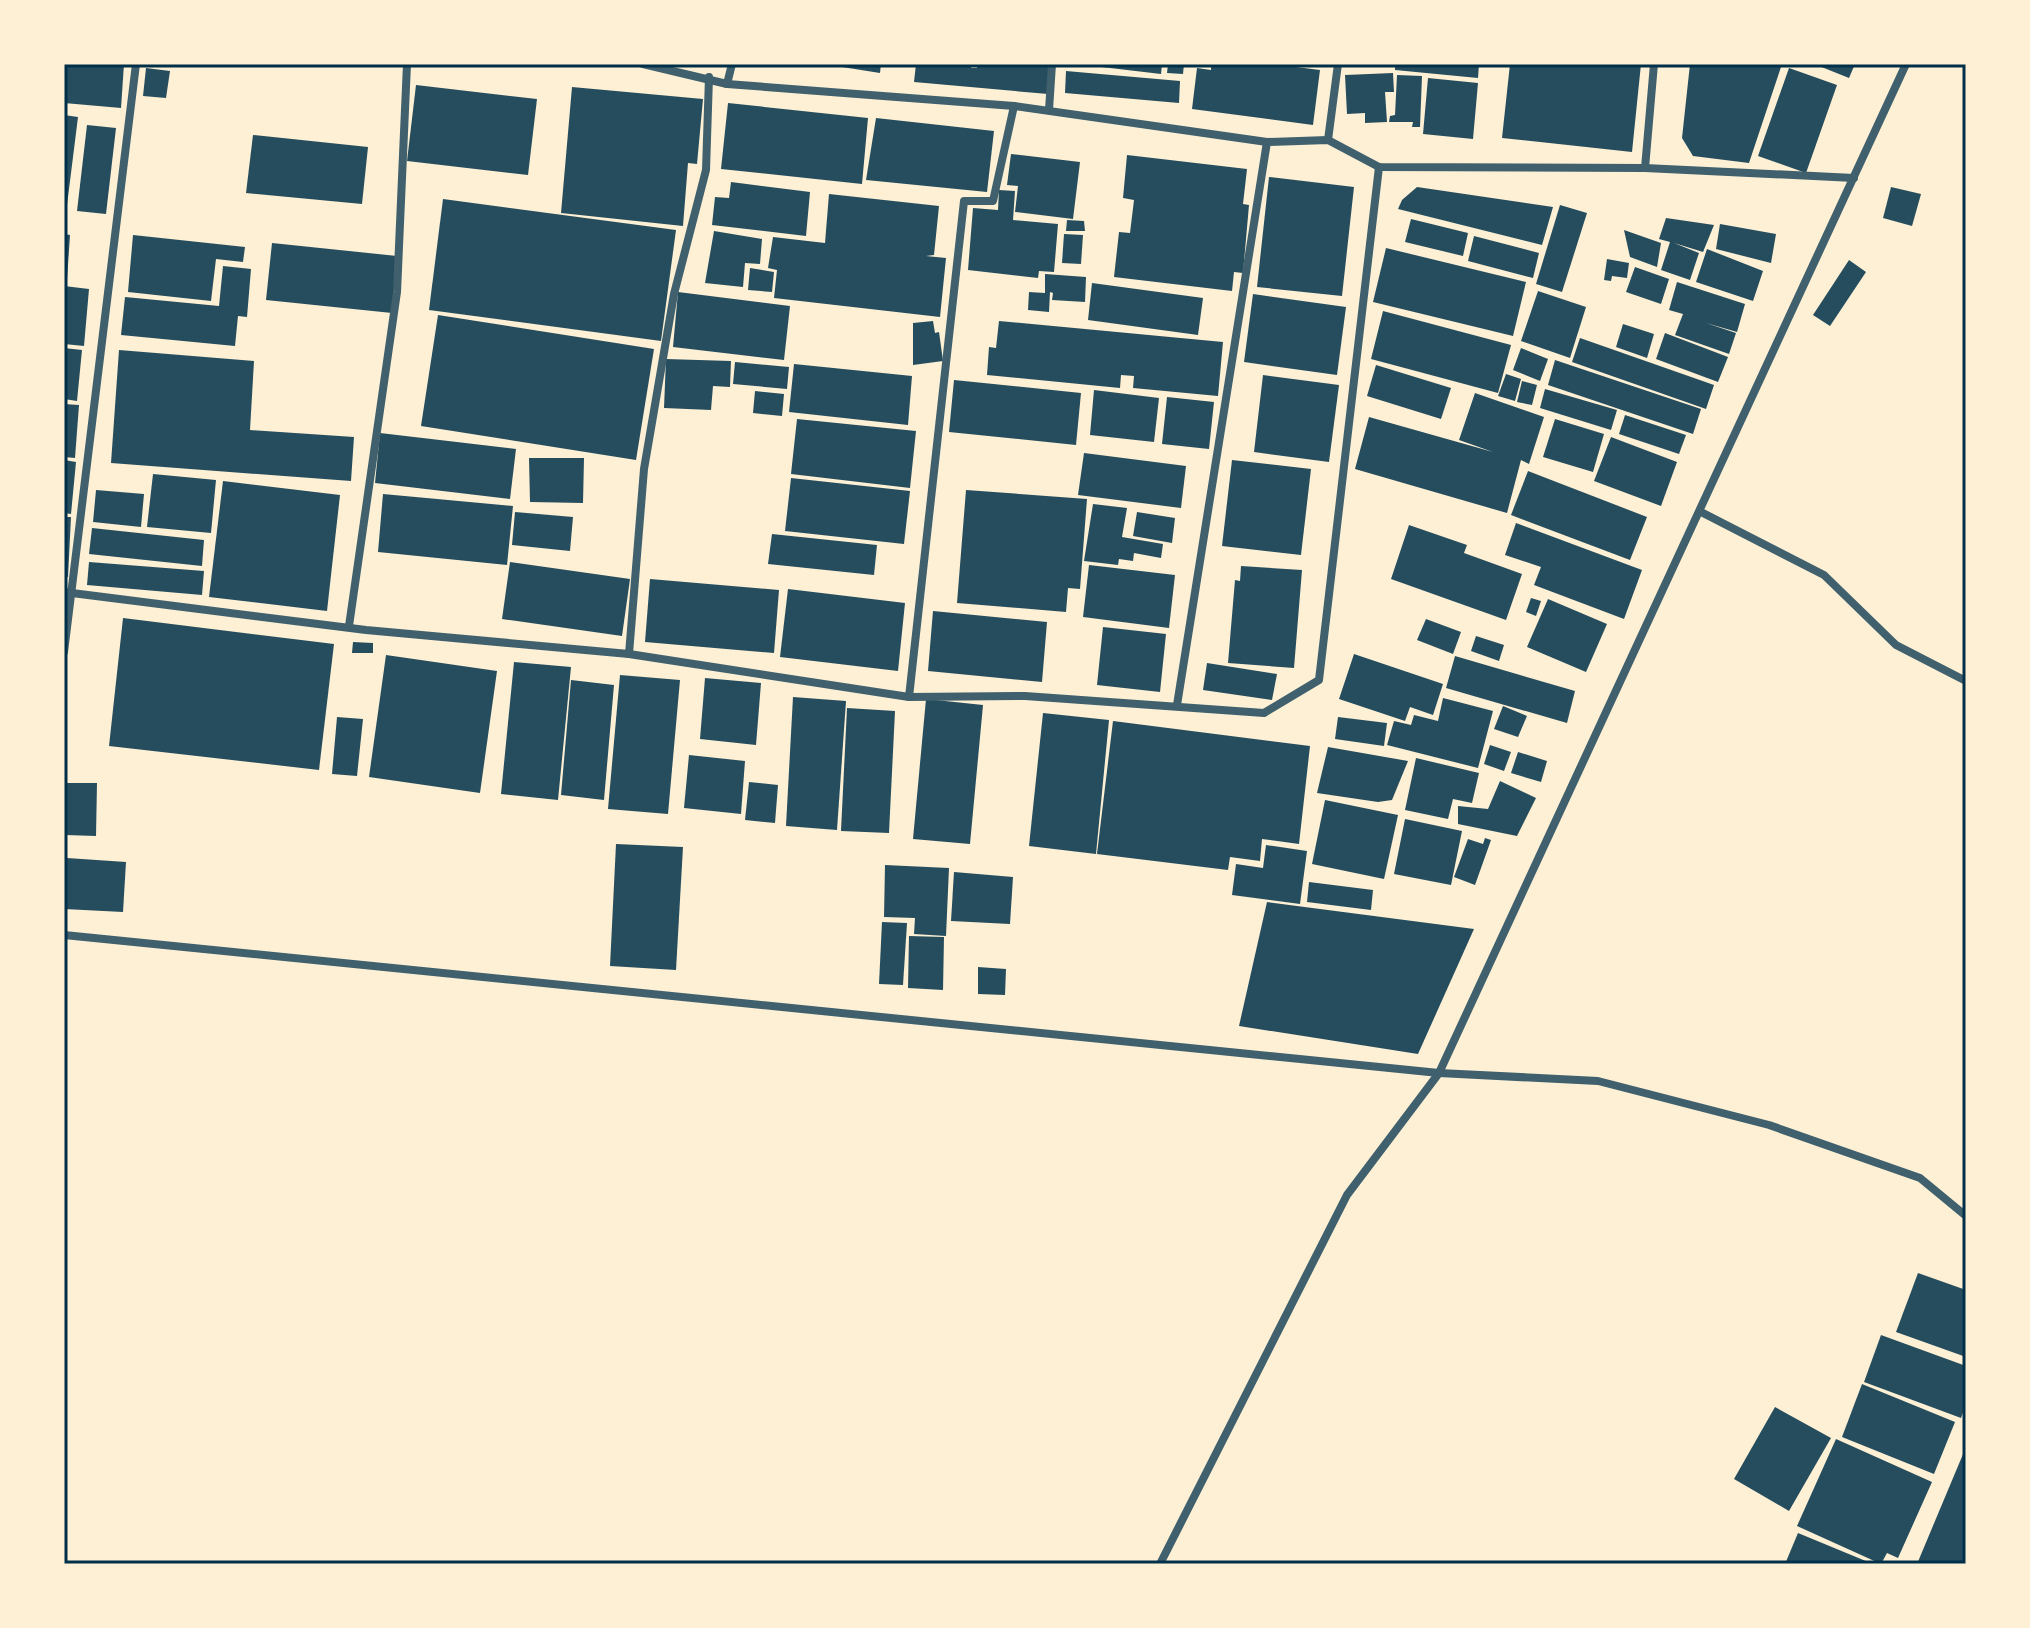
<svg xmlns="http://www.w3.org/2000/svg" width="2030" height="1628" viewBox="0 0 2030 1628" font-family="'Work Sans',sans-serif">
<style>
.building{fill:#264d5e}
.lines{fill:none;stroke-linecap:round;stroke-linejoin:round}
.minor{stroke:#3f606c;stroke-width:8}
.neatline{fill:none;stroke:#003049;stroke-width:3}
</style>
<rect width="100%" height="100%" fill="#fdf0d5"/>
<g class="building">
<polygon points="64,64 124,64 121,108 64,103"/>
<polygon points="823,64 881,64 880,73"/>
<polygon points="916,64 972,64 971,68 977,68 977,64 1051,64 1048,94 914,82"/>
<polygon points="1076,64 1162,64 1161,74"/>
<polygon points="1168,64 1184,64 1183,74 1167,73"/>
<polygon points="1211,64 1273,64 1320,70 1313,125 1192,109 1197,68 1211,70"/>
<polygon points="1395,64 1479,64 1478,78 1395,70"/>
<polygon points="1510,64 1641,64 1632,152 1502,138"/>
<polygon points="1690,64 1782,64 1749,163 1693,156 1682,138"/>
<polygon points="1814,64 1855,64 1849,78"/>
<polygon points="146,68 170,71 166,98 143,96"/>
<polygon points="1789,68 1837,85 1806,173 1758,156"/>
<polygon points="1066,71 1180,81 1179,103 1065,93"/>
<polygon points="1393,73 1394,92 1385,92 1387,122 1365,123 1365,113 1347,114 1345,75"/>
<polygon points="1397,75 1422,76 1420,127 1412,127 1413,122 1389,122 1390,116 1395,115"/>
<polygon points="1428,78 1478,83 1473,139 1423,134"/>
<polygon points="416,85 537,99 528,175 407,161"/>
<polygon points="572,87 703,99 697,164 688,163 683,226 561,213"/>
<polygon points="728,103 868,118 862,184 721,169"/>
<polygon points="64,115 78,117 66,213 64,213"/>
<polygon points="876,118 994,131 987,192 866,180"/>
<polygon points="87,125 116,128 106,214 77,211"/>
<polygon points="253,135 368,147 362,204 246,193"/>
<polygon points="1011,154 1080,162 1073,219 1015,212 1018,186 1007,185"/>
<polygon points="1127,155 1247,169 1243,204 1249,205 1243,273 1234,272 1232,291 1114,277 1119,232 1130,233 1134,200 1123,198"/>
<polygon points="1269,177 1354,187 1342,296 1257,287"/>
<polygon points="731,182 810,192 806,236 712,225 715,197 729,198"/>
<polygon points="1417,187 1553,207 1542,245 1398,209 1402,200"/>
<polygon points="1891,187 1921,194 1912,226 1883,218"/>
<polygon points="999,190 1015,191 1013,220 1058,224 1054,272 1039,271 1038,278 968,270 973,208 998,210"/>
<polygon points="829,194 939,206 934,255 926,256 946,258 940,317 774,298 777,270 768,268 773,237 825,243"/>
<polygon points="443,199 676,230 661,341 429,310"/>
<polygon points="1560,205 1587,213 1562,292 1536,284"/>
<polygon points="1666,218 1714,225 1703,252 1674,243 1699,253 1690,280 1661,270 1670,242 1659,239"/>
<polygon points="1411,219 1468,233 1463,256 1405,242"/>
<polygon points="1067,220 1084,221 1085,231 1066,231"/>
<polygon points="1720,224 1776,234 1771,263 1716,249"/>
<polygon points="1624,230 1661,243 1657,267 1630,257"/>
<polygon points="714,231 762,239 760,264 745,263 743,287 705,283"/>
<polygon points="64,234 70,235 67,280 64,280"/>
<polygon points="1064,234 1083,235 1081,264 1062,263"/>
<polygon points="133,235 245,247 243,262 216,259 211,301 128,292"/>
<polygon points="1474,236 1539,253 1533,278 1468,261"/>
<polygon points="272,243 397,256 392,313 266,300"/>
<polygon points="1386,248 1526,282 1513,336 1373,302"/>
<polygon points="1707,249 1763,271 1753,301 1696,282"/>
<polygon points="1607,259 1629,263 1627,278 1612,276 1611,281 1604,280"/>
<polygon points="1849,260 1866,272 1830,326 1813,315"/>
<polygon points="223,266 251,269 247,317 238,316 235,346 121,335 125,297 219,306"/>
<polygon points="1635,267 1669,279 1661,304 1626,292"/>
<polygon points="750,268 774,272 772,292 748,290"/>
<polygon points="1045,274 1086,277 1085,302 1052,300 1053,293 1050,292 1049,312 1028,310 1029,292 1045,293"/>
<polygon points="1677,282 1745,304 1737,332 1706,323 1736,333 1729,354 1675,335 1683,314 1669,310"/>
<polygon points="1092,283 1203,298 1198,335 1088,320"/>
<polygon points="64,286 89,289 84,346 64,344"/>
<polygon points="1538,291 1586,307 1570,358 1521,341"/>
<polygon points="678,292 790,306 784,360 673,347"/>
<polygon points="1253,294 1346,307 1337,375 1244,362"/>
<polygon points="1383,311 1511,345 1498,393 1371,359"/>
<polygon points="438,315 654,349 636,460 421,426"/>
<polygon points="933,321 935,333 939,332 943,361 913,365 913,323"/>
<polygon points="999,321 1223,342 1218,396 1133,388 1134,376 1121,375 1120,388 987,375 989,347 996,348"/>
<polygon points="1623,324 1654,334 1647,358 1616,347"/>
<polygon points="1665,333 1728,357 1718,382 1656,359"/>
<polygon points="1580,338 1714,385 1706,409 1572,362"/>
<polygon points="64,348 82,350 77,401 64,399"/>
<polygon points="1521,348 1548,359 1540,381 1513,370"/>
<polygon points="119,350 254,361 250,430 354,437 351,481 111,463"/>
<polygon points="666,359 731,361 730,387 713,386 711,410 664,408"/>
<polygon points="1555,360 1701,409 1693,434 1548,385"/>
<polygon points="735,362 789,367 787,389 733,384"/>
<polygon points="794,364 912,376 908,425 789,412"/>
<polygon points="1376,365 1451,388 1441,419 1367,396"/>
<polygon points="1506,374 1521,379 1515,401 1498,396"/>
<polygon points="1263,375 1339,385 1329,462 1254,452"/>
<polygon points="954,380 1081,393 1076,445 949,432"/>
<polygon points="1522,381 1537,385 1532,405 1517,402"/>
<polygon points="1545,389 1617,410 1611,430 1540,408"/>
<polygon points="1094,390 1159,398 1154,442 1090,435"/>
<polygon points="755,391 784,394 782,416 753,413"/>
<polygon points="1475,393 1544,417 1529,464 1521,460 1507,513 1355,469 1369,417 1493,452 1459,440"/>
<polygon points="1167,397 1214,402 1209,449 1162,444"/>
<polygon points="64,404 79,405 75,458 64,457"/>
<polygon points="1625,415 1686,435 1679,454 1619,434"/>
<polygon points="797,419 916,431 910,488 791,474"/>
<polygon points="1555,419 1604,434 1593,472 1543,457"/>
<polygon points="380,433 516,449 510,499 375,483"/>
<polygon points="1611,437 1677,462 1661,506 1594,481"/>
<polygon points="1084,453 1186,466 1181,508 1078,495"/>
<polygon points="529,458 584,458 583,503 530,502"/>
<polygon points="64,460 76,462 71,514 64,513"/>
<polygon points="1232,460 1311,469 1301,555 1222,546"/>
<polygon points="1528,471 1647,517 1630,560 1511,515"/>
<polygon points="153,474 216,480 211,533 147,527"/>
<polygon points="791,478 910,491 904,544 785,531"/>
<polygon points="223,481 340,495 327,611 209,597"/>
<polygon points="96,490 144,494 141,527 93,522"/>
<polygon points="966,490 1087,499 1080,589 1068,588 1066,612 957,603"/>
<polygon points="383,494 513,506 507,565 378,552"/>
<polygon points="1093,504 1127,508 1122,537 1163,544 1161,558 1134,553 1133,561 1119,559 1118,565 1084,561"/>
<polygon points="515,512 573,517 570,551 512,545"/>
<polygon points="1137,512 1175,518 1172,543 1133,536"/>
<polygon points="64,517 71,517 68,577 64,577"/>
<polygon points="1516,523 1642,570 1624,619 1534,585 1541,567 1505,555"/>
<polygon points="1409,525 1467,545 1464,553 1522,574 1506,620 1391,579"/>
<polygon points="92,528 204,540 202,566 89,554"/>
<polygon points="772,534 877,545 874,575 768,564"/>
<polygon points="89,562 204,571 202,595 87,585"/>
<polygon points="510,562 630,579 622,636 502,619"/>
<polygon points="1089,565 1175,575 1169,628 1083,617"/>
<polygon points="1241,566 1302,570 1294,668 1228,663 1235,580 1240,581"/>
<polygon points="650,579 779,590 774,653 645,642"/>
<polygon points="788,589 905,603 898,671 780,657"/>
<polygon points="1531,598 1541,601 1536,616 1526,612"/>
<polygon points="1548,599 1607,624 1586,672 1527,647"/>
<polygon points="933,611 1047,622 1042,682 928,671"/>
<polygon points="123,618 334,644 319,770 109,746"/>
<polygon points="1426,619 1461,632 1453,654 1417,640"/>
<polygon points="1103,627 1166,634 1160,692 1097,685"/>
<polygon points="1476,636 1504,645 1499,661 1471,651"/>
<polygon points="353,642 373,643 373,653 352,653"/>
<polygon points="1354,654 1443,684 1433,715 1410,707 1405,721 1339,699"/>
<polygon points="386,655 497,671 480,793 369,777"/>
<polygon points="1455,656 1575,691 1567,723 1446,688"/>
<polygon points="514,662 571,667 558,800 501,794"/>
<polygon points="1207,663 1277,674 1272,700 1203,690"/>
<polygon points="620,675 680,680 668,814 608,809"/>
<polygon points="705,678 761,683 756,745 700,739"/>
<polygon points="571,680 614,685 604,800 561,795"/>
<polygon points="793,697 846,701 837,830 786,826"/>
<polygon points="1443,698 1493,711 1478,768 1387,745 1394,721 1411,725 1414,715 1438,721"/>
<polygon points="926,699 983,705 970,844 913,839"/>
<polygon points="1503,706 1527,716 1518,737 1494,729"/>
<polygon points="847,708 895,711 889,833 841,831"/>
<polygon points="1043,713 1109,720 1096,854 1029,846"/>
<polygon points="337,717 363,719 357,776 332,774"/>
<polygon points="1338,717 1387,723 1384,746 1335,739"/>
<polygon points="1113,721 1310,746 1299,844 1262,839 1260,861 1230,857 1228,870 1097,854"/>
<polygon points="1490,745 1511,752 1504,771 1484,764"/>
<polygon points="1328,747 1408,761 1392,800 1378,802 1317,793"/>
<polygon points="1518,752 1547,761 1541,782 1511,773"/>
<polygon points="689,755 745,761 741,814 684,808"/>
<polygon points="1416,758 1479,773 1472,803 1453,799 1448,819 1405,810"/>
<polygon points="1500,781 1536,798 1517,836 1458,824 1458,806 1488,809"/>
<polygon points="749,782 778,785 775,823 745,820"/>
<polygon points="67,783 97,783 96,836 65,835"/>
<polygon points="1325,800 1398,815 1384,879 1312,864"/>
<polygon points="1405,819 1462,831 1451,885 1394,874"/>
<polygon points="1485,838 1491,840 1475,885 1454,877 1468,839 1483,844"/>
<polygon points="616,844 683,847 676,970 610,966"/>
<polygon points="1266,845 1307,851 1300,904 1232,895 1236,864 1263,868"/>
<polygon points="67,858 126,862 123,912 64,909"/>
<polygon points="885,865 949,868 946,936 914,934 915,918 884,917"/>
<polygon points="954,872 1013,877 1010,924 951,921"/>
<polygon points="1309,882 1373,890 1371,910 1307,902"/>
<polygon points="1267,902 1474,929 1418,1054 1239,1026"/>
<polygon points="882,922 907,923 903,985 879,984"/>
<polygon points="909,936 944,937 943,990 908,988"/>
<polygon points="978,967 1006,969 1005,995 978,994"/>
<polygon points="1918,1273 1966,1290 1966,1357 1896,1332"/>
<polygon points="1881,1335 1966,1366 1966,1404 1961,1418 1864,1382"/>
<polygon points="1862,1384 1955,1422 1934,1474 1842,1437"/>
<polygon points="1775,1407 1831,1438 1789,1511 1734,1479"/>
<polygon points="1836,1439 1932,1482 1898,1558 1887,1553 1881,1564 1797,1526"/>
<polygon points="1966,1447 1966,1564 1917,1564"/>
<polygon points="1798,1533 1873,1564 1785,1564"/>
</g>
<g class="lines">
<g class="minor">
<polyline points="643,64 727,84 1014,106 1267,142 1328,140 1379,167 1645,168 1854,178"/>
<polyline points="727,84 732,64"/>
<polyline points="1049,110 1052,64"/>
<polyline points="1328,140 1338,64"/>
<polyline points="1645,168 1654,64"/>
<polyline points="1701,512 1824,575 1896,645 1966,681"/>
<polyline points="64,592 366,630 629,654 909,697 1025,696 1264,713 1319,680 1379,167"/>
<polyline points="349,626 397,292 407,64"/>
<polyline points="64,652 136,64"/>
<polyline points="629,654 644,469 674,294 706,170 709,77"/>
<polyline points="909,697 964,201 993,201 1014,106"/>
<polyline points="1177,705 1267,142"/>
<polyline points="64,935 1439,1073 1598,1081 1769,1125 1920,1178 1966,1216"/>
<polyline points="1160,1564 1347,1195 1439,1073 1906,64"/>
</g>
</g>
<rect width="2030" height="1628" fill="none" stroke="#fdf0d5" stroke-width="132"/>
<rect x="66" y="66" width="1898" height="1496" class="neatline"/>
</svg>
